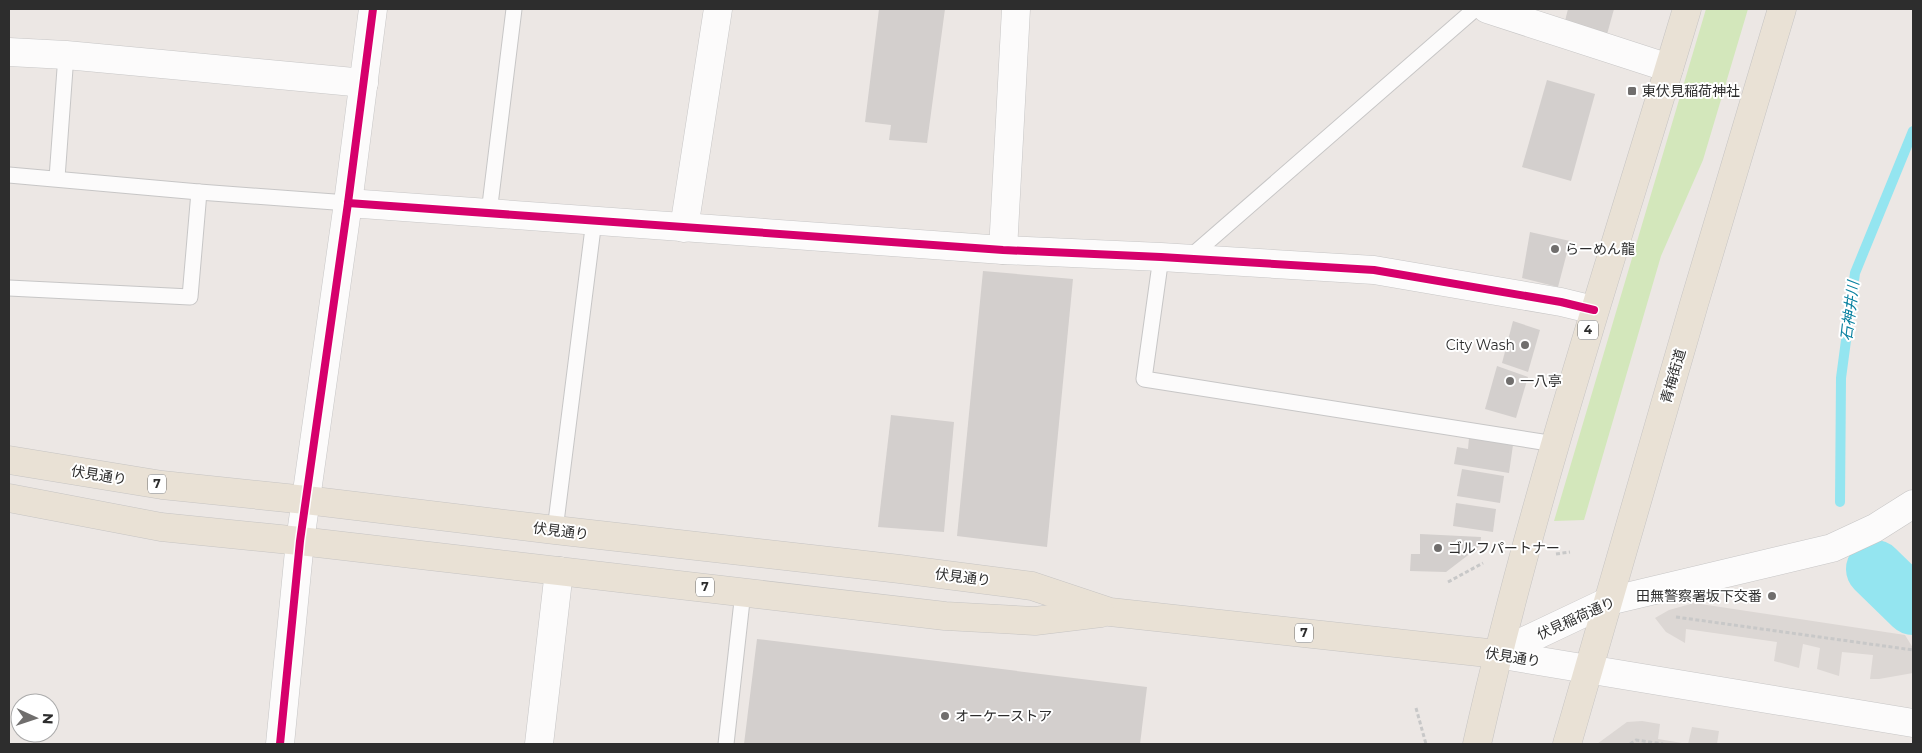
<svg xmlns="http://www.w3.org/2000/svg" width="1922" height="753" viewBox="0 0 1922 753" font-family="Montserrat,'Noto Sans JP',sans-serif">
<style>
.green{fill:#d3e7bb}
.plaza{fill:#dcd7d4}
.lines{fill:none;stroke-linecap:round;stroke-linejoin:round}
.stream{stroke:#94e5f0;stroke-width:10}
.river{stroke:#94e5f0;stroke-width:58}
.building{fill:#d3cfcd}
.lane-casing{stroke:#c7c6c6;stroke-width:17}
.street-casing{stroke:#c7c6c6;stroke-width:29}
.secondary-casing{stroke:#c7c6c6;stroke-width:29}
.primary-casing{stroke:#c6c4c3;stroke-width:29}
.path{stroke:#c8c8c8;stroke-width:3;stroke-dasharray:4 2.5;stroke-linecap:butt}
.lane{stroke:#fcfbfb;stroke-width:15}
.street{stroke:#fcfbfb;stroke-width:28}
.secondary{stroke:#fcfbfb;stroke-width:28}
.primary{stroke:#e9e1d5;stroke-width:28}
.cycleway-casing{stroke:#fff;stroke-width:11}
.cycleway{stroke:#d6006c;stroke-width:8}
.poi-dot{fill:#706e6d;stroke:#fff;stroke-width:2}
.labels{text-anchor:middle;stroke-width:4;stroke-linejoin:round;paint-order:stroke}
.shield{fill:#fff;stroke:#6c6c6c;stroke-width:1}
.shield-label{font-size:12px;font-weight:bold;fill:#2d2d2d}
.poi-label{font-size:14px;fill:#2d2d2d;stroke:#fff;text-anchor:start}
.street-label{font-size:14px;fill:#2d2d2d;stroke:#fff}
.water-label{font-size:15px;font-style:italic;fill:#0881a0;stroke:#fff}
</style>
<rect width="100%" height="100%" fill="#ece7e4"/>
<polygon class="green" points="1706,9 1748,9 1703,160 1661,256 1584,520 1554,521"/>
<g class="plaza">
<polygon points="1694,603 1905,635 1913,648 1913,673 1879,679 1870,679 1873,655 1842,652 1839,676 1817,669 1820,648 1803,644 1799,668 1774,661 1777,642 1686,629 1685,643 1666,632 1655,618 1669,610"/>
<polygon points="1642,721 1660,724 1658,739 1688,744 1692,727 1719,731 1717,744 1597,744 1627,722"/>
</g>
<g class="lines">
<polyline class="stream" points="1840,502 1841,378 1855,273 1913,131"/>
<polyline class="river" points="1875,569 1913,606"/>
</g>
<g class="building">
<polygon points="879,9 945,9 927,143 889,140 891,125 865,122"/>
<polygon points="1568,9 1614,9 1606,38 1564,25"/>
<polygon points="1547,80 1595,94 1571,181 1522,167"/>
<polygon points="1530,232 1570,241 1558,287 1522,278"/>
<polygon points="983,271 1073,279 1047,547 957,536"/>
<polygon points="1513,321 1540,330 1528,372 1502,363"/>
<polygon points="1497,366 1528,377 1516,418 1485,409"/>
<polygon points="891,415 954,422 944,532 878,527"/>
<polygon points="1469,438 1513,445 1509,473 1454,464 1457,447 1468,449"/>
<polygon points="1462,469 1504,476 1500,503 1457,496"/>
<polygon points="1456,503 1496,509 1493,532 1453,526"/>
<polygon points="1420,534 1481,537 1480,546 1446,572 1410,571 1411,554 1420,554"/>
<polygon points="757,639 1147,687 1140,744 744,744"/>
</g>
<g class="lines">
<defs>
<g id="lane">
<polyline points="9,175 199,192 348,203"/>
<polyline points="57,178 66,55"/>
<polyline points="489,213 514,9"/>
<polyline points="1161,257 1144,379 1555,444"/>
<polyline points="1188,259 1475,9"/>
<polyline points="9,288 190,297 199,192"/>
<polyline points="555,530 594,220"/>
<polyline points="726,744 743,592"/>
</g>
<g id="street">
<polyline points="1487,9 1669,68"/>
<polyline points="9,52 66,55 364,83"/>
<polyline points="348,203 1003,250 1161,257 1374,270 1561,302 1594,310"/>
<polyline points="684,228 718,9"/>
<polyline points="1003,250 1016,9"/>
<polyline points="280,744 300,541 348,203 373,9"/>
<polyline points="539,744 559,571"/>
</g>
<g id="secondary">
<polyline points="1497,654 1609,601 1832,548 1875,528 1913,504"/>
<polyline points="1497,654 1913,723"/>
</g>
<g id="primary">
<polyline points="9,460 162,485 306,500 555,530 900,569 1032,586 1110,612 1497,654"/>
<polyline points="9,498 161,527 300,541 945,616 1035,621 1101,613"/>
<path d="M1477,744C1533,495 1614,253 1687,9"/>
<polyline points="1567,744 1694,304 1782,9"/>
</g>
</defs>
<use href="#lane" class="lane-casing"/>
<use href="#street" class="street-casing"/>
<use href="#secondary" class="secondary-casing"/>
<use href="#primary" class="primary-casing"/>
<g class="path">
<polyline points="1556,554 1570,552"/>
<polyline points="1448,582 1483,563"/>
<polyline points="1676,617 1913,650"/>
<polyline points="1416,708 1426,744"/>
<polyline points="1630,744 1636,740 1663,744"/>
</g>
<use href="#lane" class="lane"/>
<use href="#street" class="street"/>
<use href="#secondary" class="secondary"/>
<use href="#primary" class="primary"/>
<defs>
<g id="cycleway">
<polyline points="348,203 1003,250 1161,257 1374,270 1561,302 1594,310"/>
<polyline points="280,744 300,541 348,203 373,9"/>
</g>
</defs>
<use href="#cycleway" class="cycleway-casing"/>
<use href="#cycleway" class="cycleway"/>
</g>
<g class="poi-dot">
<rect x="1627" y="86" width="10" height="10" rx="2.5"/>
<circle cx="1555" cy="249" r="5"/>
<circle cx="1525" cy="345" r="5"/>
<circle cx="1510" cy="381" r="5"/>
<circle cx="1438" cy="548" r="5"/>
<circle cx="1772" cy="596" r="5"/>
<circle cx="945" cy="716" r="5"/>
</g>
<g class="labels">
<g class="shield">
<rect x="1578" y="320.5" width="20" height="19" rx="4"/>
<rect x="148" y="474.5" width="18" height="19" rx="4"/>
<rect x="696" y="577.5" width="18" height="19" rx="4"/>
<rect x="1295" y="623.5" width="18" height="19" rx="4"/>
</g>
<g class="shield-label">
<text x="1588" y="334">4</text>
<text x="157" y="488">7</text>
<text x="705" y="591">7</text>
<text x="1304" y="637">7</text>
</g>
<g class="poi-label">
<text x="1642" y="96">東伏見稲荷神社</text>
<text x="1565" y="254">らーめん龍</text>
<text x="1515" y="350" text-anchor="end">City Wash</text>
<text x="1520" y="386">一八亭</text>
<text x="1448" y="553">ゴルフパートナー</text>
<text x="1762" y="601" text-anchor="end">田無警察署坂下交番</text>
<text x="955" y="721">オーケーストア</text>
</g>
<g class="street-label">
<text transform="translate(1673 376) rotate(-74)" y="5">青梅街道</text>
<text transform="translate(99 475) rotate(9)" y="5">伏見通り</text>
<text transform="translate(561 531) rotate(7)" y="5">伏見通り</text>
<text transform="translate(963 577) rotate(7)" y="5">伏見通り</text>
<text transform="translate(1576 618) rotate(-24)" y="5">伏見稲荷通り</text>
<text transform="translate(1513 657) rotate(9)" y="5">伏見通り</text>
</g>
<g class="water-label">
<text transform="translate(1850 311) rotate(-83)" y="5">石神井川</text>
</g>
</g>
<rect width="1922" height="753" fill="none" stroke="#2d2d2d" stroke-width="20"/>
<g transform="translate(35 718) rotate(93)"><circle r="24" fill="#ffffff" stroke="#ababab"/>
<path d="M0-4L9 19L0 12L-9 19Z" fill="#706e6d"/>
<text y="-8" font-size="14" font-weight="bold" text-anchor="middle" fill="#2d2d2d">N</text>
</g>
</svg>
